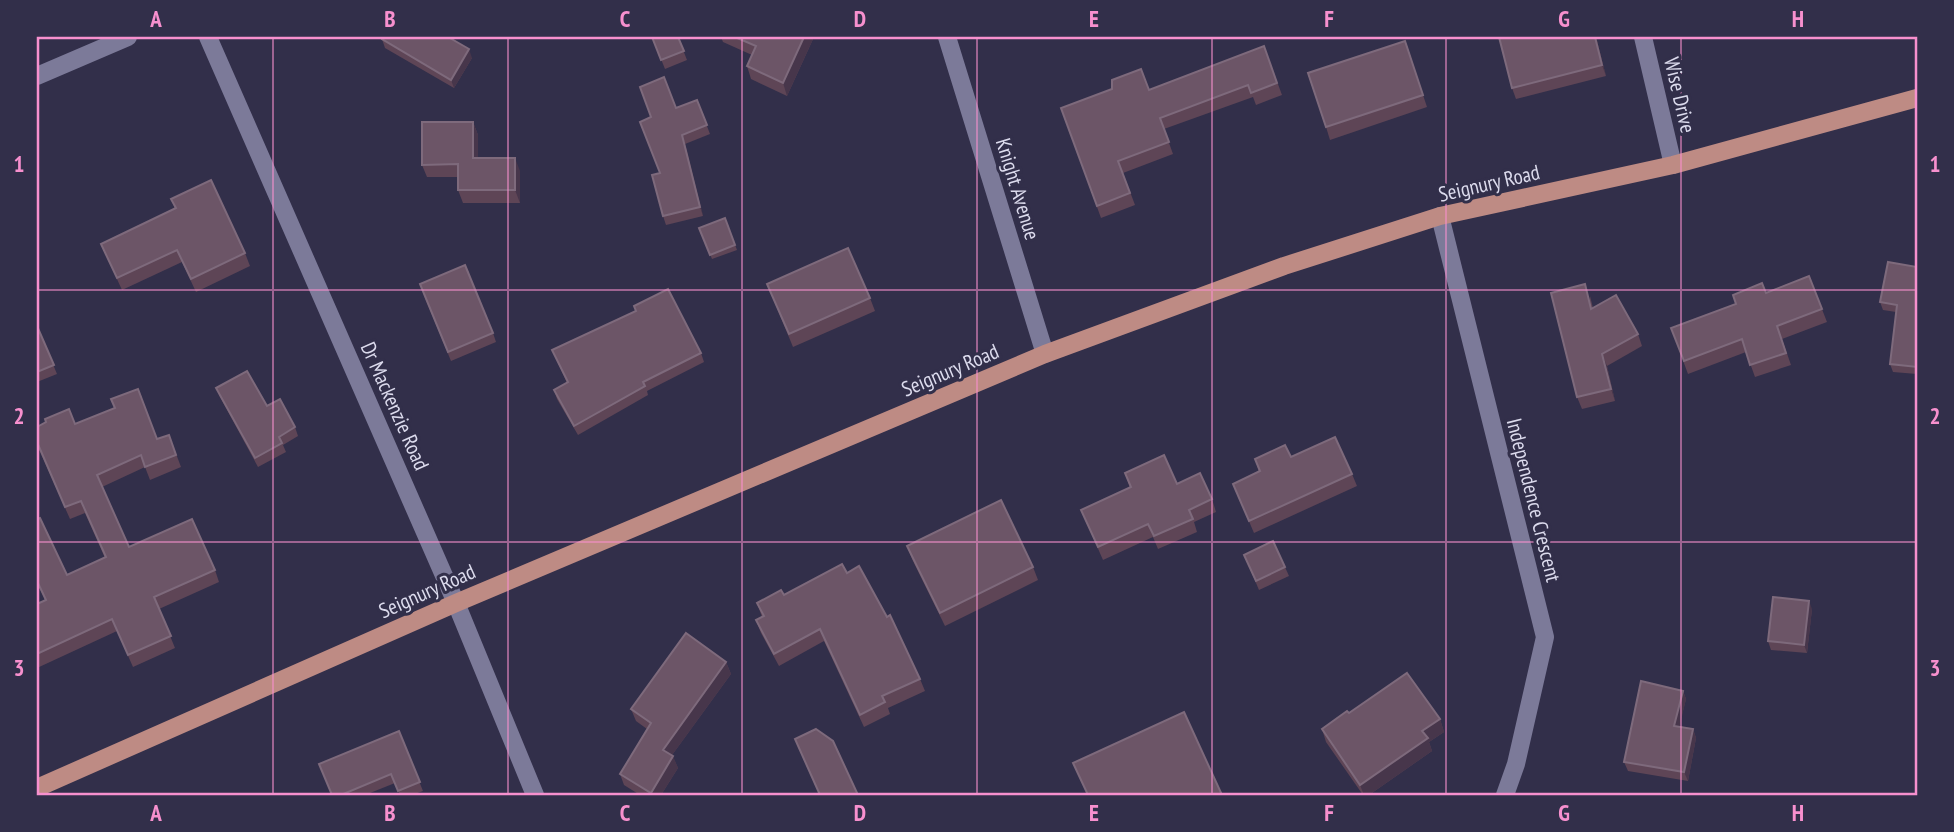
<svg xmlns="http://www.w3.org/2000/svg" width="1954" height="832" font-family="'PT Sans Narrow',sans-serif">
	<rect width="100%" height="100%" fill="#322f4a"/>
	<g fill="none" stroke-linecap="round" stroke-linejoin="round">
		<g stroke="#7c7a99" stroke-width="18">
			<path d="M 208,37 L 456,603 L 535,795"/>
			<path d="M 947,37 L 1045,354"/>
			<path d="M 1643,37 L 1673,165"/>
			<path d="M 37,76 L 128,37"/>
			<path d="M 1440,216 L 1545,637 L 1516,764 L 1505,795"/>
		</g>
		<path stroke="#be8b84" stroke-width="18" d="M 37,788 L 456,603 L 1045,354 L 1284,266 L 1440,216 L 1673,165 L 1917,98"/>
	</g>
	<g fill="#5e4556">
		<path d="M 652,37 L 678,37 L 687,60 L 665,69 Z"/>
		<path d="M 721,37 L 814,37 L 787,96 L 751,79 L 747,66 L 752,55 L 723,42 Z"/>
		<path d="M 1499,37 L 1596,37 L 1606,76 L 1516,99 L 1512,88 Z"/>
		<path d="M 382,39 L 472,58 L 454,88 L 385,48 Z"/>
		<path d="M 1405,41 L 1427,107 L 1330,140 L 1326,127 Z"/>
		<path d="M 1264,46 L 1282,95 L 1256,105 L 1253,97 L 1164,129 L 1173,154 L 1123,173 L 1135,205 L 1101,218 L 1061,108 L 1149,90 Z"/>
		<path d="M 697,100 L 710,134 L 685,144 L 703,216 L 666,225 L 663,216 L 660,173 L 676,108 Z"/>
		<path d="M 473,122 L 478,135 L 478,158 L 520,171 L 520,203 L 463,203 L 458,190 L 458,177 L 427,177 L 422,165 Z"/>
		<path d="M 171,199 L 245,253 L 250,266 L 196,292 L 182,262 L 122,290 L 101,244 L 175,209 Z"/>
		<path d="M 725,218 L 737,250 L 712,259 L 699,228 Z"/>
		<path d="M 1917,267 L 1917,374 L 1893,372 L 1890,364 L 1896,312 L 1883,310 L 1880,302 Z"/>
		<path d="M 1809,276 L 1827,322 L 1782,339 L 1791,365 L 1755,377 L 1746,352 L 1688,374 L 1671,328 Z"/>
		<path d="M 767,284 L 870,298 L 875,311 L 793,347 Z"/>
		<path d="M 423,293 L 493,333 L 496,342 L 451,361 Z"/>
		<path d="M 1590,296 L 1593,308 L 1638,334 L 1642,346 L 1607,366 L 1615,401 L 1582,409 L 1577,397 Z"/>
		<path d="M 37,326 L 57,374 L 37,382 Z"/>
		<path d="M 552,350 L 701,353 L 704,362 L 647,391 L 648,395 L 578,435 L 557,399 L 554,390 L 567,383 Z"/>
		<path d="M 216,388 L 267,406 L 295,427 L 298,436 L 283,445 L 286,452 L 258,467 L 220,397 Z"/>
		<path d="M 75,424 L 157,439 L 169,435 L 181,467 L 150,480 L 145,467 L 102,487 L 129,547 L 215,570 L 219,582 L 159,609 L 175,648 L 133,667 L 117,631 L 37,668 L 37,604 L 45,600 L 37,583 L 37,519 L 67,575 L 105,558 L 85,513 L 70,519 L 37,445 L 37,427 Z"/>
		<path d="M 1291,457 L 1352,474 L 1357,486 L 1254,533 L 1233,484 L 1259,472 L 1255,459 Z"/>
		<path d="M 1125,473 L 1177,484 L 1212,499 L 1216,512 L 1194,522 L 1197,532 L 1158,549 L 1153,537 L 1103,560 L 1081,510 L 1130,488 Z"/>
		<path d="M 907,546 L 1033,567 L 1038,580 L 945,626 L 912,559 Z"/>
		<path d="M 1244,555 L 1285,567 L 1289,576 L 1259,590 Z"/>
		<path d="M 847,573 L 920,679 L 925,691 L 888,708 L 890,714 L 864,727 L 824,641 L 779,666 L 761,633 L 756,620 L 762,617 L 757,603 L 784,595 Z"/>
		<path d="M 1812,609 L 1807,653 L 1771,650 L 1768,641 Z"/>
		<path d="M 726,662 L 731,674 L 672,755 L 678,768 L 661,795 L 640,795 L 624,785 L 620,774 L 647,729 L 636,721 L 631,709 Z"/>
		<path d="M 1683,691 L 1686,699 L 1679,726 L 1693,729 L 1696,738 L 1688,781 L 1628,771 L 1624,762 Z"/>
		<path d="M 1349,713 L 1440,719 L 1444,732 L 1429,742 L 1432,751 L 1369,795 L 1363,795 L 1326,742 L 1322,729 Z"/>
		<path d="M 399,731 L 423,791 L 412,795 L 400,795 L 395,783 L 365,795 L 332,795 Z"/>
	</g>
	<g fill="#47364b">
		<path d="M 804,37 L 814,37 L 787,96 L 783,83 Z"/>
		<path d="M 1595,37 L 1596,37 L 1606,76 L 1602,65 Z"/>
		<path d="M 469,49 L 472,58 L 454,88 L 451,80 Z"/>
		<path d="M 473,122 L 478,135 L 478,171 L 473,158 Z"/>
		<path d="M 682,135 L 685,144 L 703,216 L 700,207 Z"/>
		<path d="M 515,158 L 520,171 L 520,203 L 515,190 Z"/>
		<path d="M 1602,354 L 1607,366 L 1615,401 L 1611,389 Z"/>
		<path d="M 1809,601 L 1812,609 L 1807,653 L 1804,645 Z"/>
		<path d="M 726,662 L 731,674 L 667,762 L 663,750 Z"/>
		<path d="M 1683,691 L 1686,699 L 1678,734 L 1674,726 Z"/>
		<path d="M 1440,719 L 1444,732 L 1429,742 L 1432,751 L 1369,795 L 1364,795 L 1360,785 L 1422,731 Z"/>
		<path d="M 1693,729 L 1696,738 L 1688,781 L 1684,772 Z"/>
		<path d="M 673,756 L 678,768 L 661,795 L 651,795 L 651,793 Z"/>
	</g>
	<g fill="#6c5567" stroke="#7e6a7c" stroke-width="2">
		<path d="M 383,37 L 448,37 L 469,49 L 451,80 L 382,39 Z"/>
		<path d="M 652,37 L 678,37 L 684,51 L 661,60 Z"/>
		<path d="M 735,37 L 804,37 L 783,83 L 747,66 L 756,46 Z"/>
		<path d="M 1499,37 L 1595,37 L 1602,65 L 1512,88 Z"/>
		<path d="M 1405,41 L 1423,95 L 1326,127 L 1308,73 Z"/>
		<path d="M 1264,46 L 1277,83 L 1251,93 L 1248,85 L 1160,118 L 1169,142 L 1118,161 L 1130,193 L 1097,206 L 1061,108 L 1112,89 L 1112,80 L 1141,69 L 1149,90 Z"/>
		<path d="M 664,77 L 676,108 L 697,100 L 707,125 L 682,135 L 700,207 L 663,216 L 652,175 L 660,173 L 640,122 L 651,117 L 640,87 Z"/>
		<path d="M 422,122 L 473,122 L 473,158 L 515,158 L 515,190 L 458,190 L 458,164 L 422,165 Z"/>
		<path d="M 211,180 L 245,253 L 191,279 L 177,250 L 117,278 L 101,244 L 176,208 L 171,199 Z"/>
		<path d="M 725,218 L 735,245 L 710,255 L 699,228 Z"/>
		<path d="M 848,248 L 870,298 L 789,334 L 767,284 Z"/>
		<path d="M 1888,262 L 1917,267 L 1917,367 L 1890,364 L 1897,305 L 1880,302 Z"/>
		<path d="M 465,265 L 493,333 L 448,352 L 420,284 Z"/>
		<path d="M 1809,276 L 1822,309 L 1777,326 L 1786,353 L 1750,365 L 1742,339 L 1684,361 L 1671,328 L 1736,304 L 1733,295 L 1762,283 L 1766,293 Z"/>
		<path d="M 1585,284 L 1591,309 L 1616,295 L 1638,334 L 1602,354 L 1611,389 L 1577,397 L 1551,293 Z"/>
		<path d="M 668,289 L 701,353 L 643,382 L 645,386 L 574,426 L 554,390 L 568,382 L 552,350 L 636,311 L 634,306 Z"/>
		<path d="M 37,326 L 54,365 L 37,372 Z"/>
		<path d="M 247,371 L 267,406 L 280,399 L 295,427 L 279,437 L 282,443 L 255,458 L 216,388 Z"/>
		<path d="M 138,389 L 157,439 L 169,435 L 176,455 L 145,467 L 141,455 L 97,475 L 129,547 L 192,519 L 215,570 L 154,597 L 171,636 L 128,655 L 112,619 L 37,654 L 37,604 L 46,600 L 37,581 L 37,519 L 40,518 L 67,575 L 106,557 L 81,501 L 65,507 L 37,442 L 37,427 L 46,422 L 45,419 L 69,409 L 75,424 L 115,408 L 111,399 Z"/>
		<path d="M 1335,437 L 1352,474 L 1249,521 L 1233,484 L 1260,471 L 1255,459 L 1285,445 L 1291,457 Z"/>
		<path d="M 1164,455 L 1177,484 L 1200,473 L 1212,499 L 1189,510 L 1193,519 L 1154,536 L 1148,524 L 1098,547 L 1081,510 L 1131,487 L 1125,473 Z"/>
		<path d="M 1001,500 L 1033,567 L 940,613 L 907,546 Z"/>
		<path d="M 1273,541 L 1285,567 L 1256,581 L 1244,555 Z"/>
		<path d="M 842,564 L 847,573 L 859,566 L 887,617 L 890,615 L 920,679 L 882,696 L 885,702 L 860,715 L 820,629 L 774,654 L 756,620 L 764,616 L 757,603 L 781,590 L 784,595 Z"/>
		<path d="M 1773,597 L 1809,601 L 1804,645 L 1768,641 Z"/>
		<path d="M 686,633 L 726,662 L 663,750 L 673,756 L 651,793 L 620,774 L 651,723 L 631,709 Z"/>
		<path d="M 1407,673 L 1440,719 L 1422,731 L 1428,738 L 1360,785 L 1322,729 L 1347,711 L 1349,713 Z"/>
		<path d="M 1641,681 L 1683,691 L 1674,726 L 1693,729 L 1684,772 L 1624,762 Z"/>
		<path d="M 1184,712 L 1222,795 L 1088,795 L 1073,763 Z"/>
		<path d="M 816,729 L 833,741 L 858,795 L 820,795 L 795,739 Z"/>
		<path d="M 399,731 L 420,782 L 398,791 L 391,774 L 341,795 L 332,795 L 319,764 Z"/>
	</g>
	<path fill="none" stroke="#f790ce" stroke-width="2" stroke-opacity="0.55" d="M 273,37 L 273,795M 508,37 L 508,795M 742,37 L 742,795M 977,37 L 977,795M 1212,37 L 1212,795M 1446,37 L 1446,795M 1681,37 L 1681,795M 37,290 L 1917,290M 37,542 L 1917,542"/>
	<g text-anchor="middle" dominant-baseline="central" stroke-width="6" stroke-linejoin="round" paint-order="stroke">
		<g font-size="21" fill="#dcdbed" stroke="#322f4a">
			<text transform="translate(1680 95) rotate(77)">Wise Drive</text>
			<text transform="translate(1489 183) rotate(-13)">Seignury Road</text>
			<text transform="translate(1018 189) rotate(73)">Knight Avenue</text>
			<text transform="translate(950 370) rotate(-23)">Seignury Road</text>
			<text transform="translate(395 406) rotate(66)">Dr Mackenzie Road</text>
			<text transform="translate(1534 500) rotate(76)">Independence Crescent</text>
			<text transform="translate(427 591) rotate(-24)">Seignury Road</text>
		</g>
	</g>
	<rect width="1954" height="832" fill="none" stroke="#322f4a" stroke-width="77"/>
	<rect x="38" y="38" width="1878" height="756" fill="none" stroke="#f790ce" stroke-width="2.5"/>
	<g font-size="23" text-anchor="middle" font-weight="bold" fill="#f790ce">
		<text x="156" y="27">A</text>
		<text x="390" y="27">B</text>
		<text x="625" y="27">C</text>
		<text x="860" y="27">D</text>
		<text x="1094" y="27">E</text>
		<text x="1329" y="27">F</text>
		<text x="1564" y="27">G</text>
		<text x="1798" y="27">H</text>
		<text x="19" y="172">1</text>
		<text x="1935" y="172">1</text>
		<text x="19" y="424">2</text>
		<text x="1935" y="424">2</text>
		<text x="19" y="676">3</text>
		<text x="1935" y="676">3</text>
		<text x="156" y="821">A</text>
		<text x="390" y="821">B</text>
		<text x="625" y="821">C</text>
		<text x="860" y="821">D</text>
		<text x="1094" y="821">E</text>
		<text x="1329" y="821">F</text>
		<text x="1564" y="821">G</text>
		<text x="1798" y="821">H</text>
	</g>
</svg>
